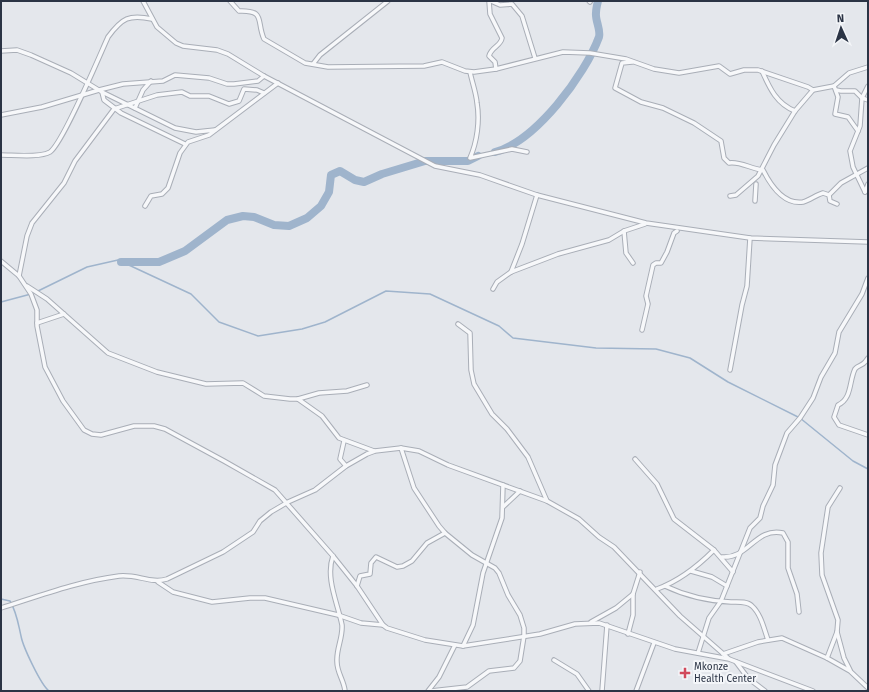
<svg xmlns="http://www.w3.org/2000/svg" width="869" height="692" font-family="'Fira Sans',sans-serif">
	<rect width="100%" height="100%" fill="#e4e7ec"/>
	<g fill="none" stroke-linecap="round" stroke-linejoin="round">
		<g stroke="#9fb4cc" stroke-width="1.5">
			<path d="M 38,291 L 87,267 L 118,260 L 191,294 L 219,322 L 258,336 L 302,329 L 325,322 L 386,291 L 430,294 L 499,326 L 513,338 L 596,348 L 656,349 L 690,358 L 728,382 L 800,418 L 853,461 L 868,469"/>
			<path d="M 1,302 L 31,294"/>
			<path d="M 1,599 L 10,601 C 17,613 18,623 21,636 C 23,647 41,685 49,691"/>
		</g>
		<g stroke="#9fb4cc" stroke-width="8">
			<path d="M 495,152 C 536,141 585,75 599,37 C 601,30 595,20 596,13 C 596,9 597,5 598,1"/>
			<path d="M 121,262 L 159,262 L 185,251 L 227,220 L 243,216 L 254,217 L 274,225 L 289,226 L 307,218 L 321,206 L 329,192 L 331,175 L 340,171 L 355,180 L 364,182 L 382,174 L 425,161 L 468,161 L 478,156"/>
		</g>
		<defs>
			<g id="minor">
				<path d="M 143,1 L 157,27 L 176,43 L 183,46 L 217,50 L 228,54 L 264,76 L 435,166 L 480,175 L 537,195 L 646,223 L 750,238 L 868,242"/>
				<path d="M 230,1 L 239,11 C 266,10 256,21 264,39 L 305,63 L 328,67 L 424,66 L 442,62 L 465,71 L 474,72 L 496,69 L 563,52 L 590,53 L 626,59 L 654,69 L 679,73 L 719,66 L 730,74 L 744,70 L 758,70 L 808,87 L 813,90"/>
				<path d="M 489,1 L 490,14 L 502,38 C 501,46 491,47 489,56 L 495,62 L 496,69"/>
				<path d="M 491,1 L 500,5 L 512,4 L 522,16 L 535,58"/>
				<path d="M 589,1 L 590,2"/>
				<path d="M 1,51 L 17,50 L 31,55 L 71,73 L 102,92 L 175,128 L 196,132 L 215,130"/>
				<path d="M 632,62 L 622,63 L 615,88 L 641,102 L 663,108 L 694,123 L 721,141 L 724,158 L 729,163 C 740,161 751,169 763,170 C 770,184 783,205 803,202 C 810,200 816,195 823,193 L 829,195 L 830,201 L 837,204"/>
				<path d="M 313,64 L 320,55 L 388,1"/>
				<path d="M 762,71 C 770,89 777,104 795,111"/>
				<path d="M 470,72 C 472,82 476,92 477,103 C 480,121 477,142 470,158 L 512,149 L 527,152"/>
				<path d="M 834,86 L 838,97 L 835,114 L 848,117 L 858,131"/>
				<path d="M 836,90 L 841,91 L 855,91 L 862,98 L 868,100"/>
				<path d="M 102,92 L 104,100 L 121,113 L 185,144"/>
				<path d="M 135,108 L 143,90 L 151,81"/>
				<path d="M 1,115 L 42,107 L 99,90 L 123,84 L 163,81 L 175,75 L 209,78 L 227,84 L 234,84 L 258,81 L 264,76"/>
				<path d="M 1,155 C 13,155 40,158 50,152 C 63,143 99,57 108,37 C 122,18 129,14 152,19"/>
				<path d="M 865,192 L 853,167 L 850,151 L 860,126 L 862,98 L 868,86"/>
				<path d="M 865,192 L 868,184"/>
				<path d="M 829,195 L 841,183 L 868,168"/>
				<path d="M 730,196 L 736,195 L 758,176 L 774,145 L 795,111 L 813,90 L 834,86 L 849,73 L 868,67"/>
				<path d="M 755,201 L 756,184"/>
				<path d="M 145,206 L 151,196 L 162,194 L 168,188 L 180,153 L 188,142 L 209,135 L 278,83"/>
				<path d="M 624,231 L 626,253 L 633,263"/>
				<path d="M 1,261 L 19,276 L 31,294 L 37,310 L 37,326 L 45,367 L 63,401 L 84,430 L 92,434 L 101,435 L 134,426 L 154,426 L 165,429 L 224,461 L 275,490 L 333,556 L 357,586 L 383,625 L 387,628 L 425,640 L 463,646 L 540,634 L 575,624 L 599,623 L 675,649 L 729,659 L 813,691"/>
				<path d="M 511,272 L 522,244 L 537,195"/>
				<path d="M 19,276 L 27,236 L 32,223 L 64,183 L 75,161 L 114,109 L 157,95 L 182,92 L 190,96 L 209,96 L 229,104 L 239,101 L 244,89 L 257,90 L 264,93"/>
				<path d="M 27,286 L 47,299 L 108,353 L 157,372 L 206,384 L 243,383 L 264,396 L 290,399 L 298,399 L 319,393 L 347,391 L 367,385"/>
				<path d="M 493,289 L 497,282 L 511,272 L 558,254 L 609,240 L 624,231 L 645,224"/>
				<path d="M 37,323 L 64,314"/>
				<path d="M 458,324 L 470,333 L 471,370 L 474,384 L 492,414 L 507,429 L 528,457 L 547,501"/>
				<path d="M 642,330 L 648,304 L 646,296 L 653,265 L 656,263 L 661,263 L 667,252 L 674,233 L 677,231"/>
				<path d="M 868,358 C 867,359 866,361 865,362 C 862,366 858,365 855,369 C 849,381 852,399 838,405 L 834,417 L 839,425 L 868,435"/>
				<path d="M 730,370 L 742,305 L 747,286 L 750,238"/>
				<path d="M 298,399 L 322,416 L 339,438 L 374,451"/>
				<path d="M 344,441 L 340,459 L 346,466"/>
				<path d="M 401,448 L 414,488 L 439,526 L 445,533 L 472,555 L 495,568 L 499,573 L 508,595 L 520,615 L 524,628 L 524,636 L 520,661 L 514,668 L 489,671 L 467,687 L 431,691"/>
				<path d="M 635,459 L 657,484 L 674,519 L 714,550 L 733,572"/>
				<path d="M 503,507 L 520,491"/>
				<path d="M 333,556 C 325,578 338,604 342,625 C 343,638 336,649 337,662 C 337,673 344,680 345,691"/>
				<path d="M 722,557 C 749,559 755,527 783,533 L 788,542 L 788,568 L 797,594 L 799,612"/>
				<path d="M 691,571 L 712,577 L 727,586"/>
				<path d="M 158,582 L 173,592 L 212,602 L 250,598 L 265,598 L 338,615 L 361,623 L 383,625"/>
				<path d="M 357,586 L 360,576 L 370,574 L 371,563 L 376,557 L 397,567 L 403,566 L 412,561 L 427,543 L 445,533"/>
				<path d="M 665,586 C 686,596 708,601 731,602 C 738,602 747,601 752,606 C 761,614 764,629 768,640"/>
				<path d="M 657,589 C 679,581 697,567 714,550"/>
				<path d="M 1,608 C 39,596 79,581 119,576 C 137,574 151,584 167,579 L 223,552 L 253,532 L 260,521 L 271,512 L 288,502 L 315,490 L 346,466 L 367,454 L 375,451 L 401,448 L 419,451 L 448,465 L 547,501 L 579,519 L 599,537 L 614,547 L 680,616 L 728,658"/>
				<path d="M 591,622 L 616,608 L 633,594 L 640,572"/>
				<path d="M 837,632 L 844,658 L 850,670"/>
				<path d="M 628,634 L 633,615 L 633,594"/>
				<path d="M 463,646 L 473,625 L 483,573 L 502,518 L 503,485"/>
				<path d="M 698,653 L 709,618 L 721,601 L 750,528 L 760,518 L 763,506 L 773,485 L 775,465 L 787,433 L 800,418 L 813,398 L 821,377 L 835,353 L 839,332 L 862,294 L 868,278"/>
				<path d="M 723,654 L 758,642 L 782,638 L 827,658 L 850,671 L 868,688"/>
				<path d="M 827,658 L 837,632 L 838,620 L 822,575 L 821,553 L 828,507 L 840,488"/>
				<path d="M 554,660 L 577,674 L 589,691"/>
				<path d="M 736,662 L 748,678 L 765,691"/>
				<path d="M 428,691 L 439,677 L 455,645"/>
				<path d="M 602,691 L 607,625"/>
				<path d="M 636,691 L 654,643"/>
			</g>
		</defs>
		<use href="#minor" stroke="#a9aeb7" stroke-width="5.5"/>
		<use href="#minor" stroke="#f7f8fa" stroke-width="3.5"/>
	</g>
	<path fill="#d1495b" stroke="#f4f6f9" stroke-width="1.5" d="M683 667h4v4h4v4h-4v4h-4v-4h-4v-4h4z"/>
	<g text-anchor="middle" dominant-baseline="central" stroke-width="4" stroke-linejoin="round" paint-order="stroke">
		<g font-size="10" fill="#2b3445" stroke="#f4f6f9" text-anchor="start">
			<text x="694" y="667">Mkonze<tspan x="694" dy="12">Health Center</tspan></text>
		</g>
	</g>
	<rect width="869" height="692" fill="none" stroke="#2b3445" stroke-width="4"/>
	<g transform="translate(841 28) rotate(357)" stroke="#f4f6f9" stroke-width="3" paint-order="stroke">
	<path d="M0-3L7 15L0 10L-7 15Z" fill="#2b3445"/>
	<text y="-6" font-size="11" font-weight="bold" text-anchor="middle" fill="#2b3445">N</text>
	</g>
</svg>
